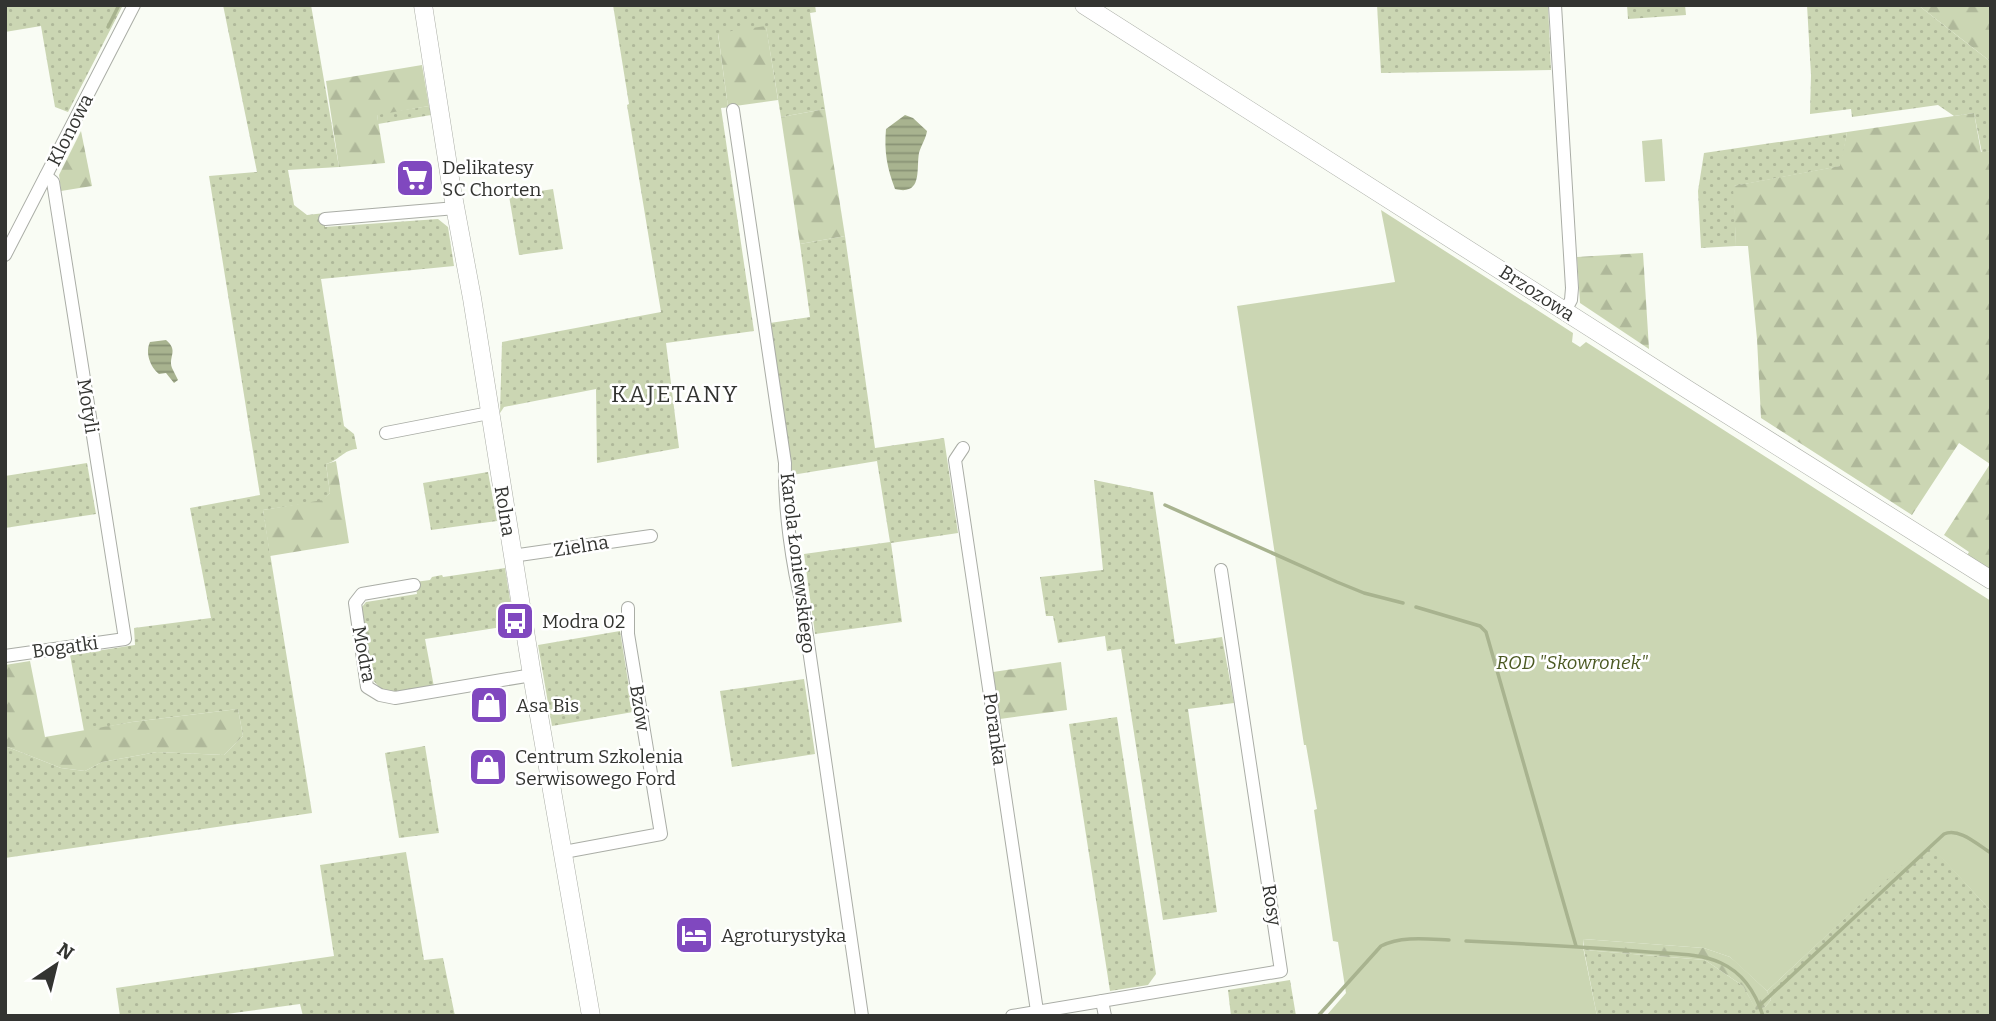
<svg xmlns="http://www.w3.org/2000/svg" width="1996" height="1021" font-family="Bitter,serif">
	<defs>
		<pattern id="grass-dots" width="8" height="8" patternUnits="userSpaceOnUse" patternTransform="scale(1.75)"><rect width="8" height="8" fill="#cbd6b3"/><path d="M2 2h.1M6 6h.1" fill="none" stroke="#afb89a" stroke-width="1.8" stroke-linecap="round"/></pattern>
		<pattern id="forest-firs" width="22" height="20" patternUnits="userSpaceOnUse" patternTransform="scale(1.75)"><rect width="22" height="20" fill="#cbd6b3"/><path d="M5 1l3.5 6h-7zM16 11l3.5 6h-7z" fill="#afb89a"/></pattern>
		<pattern id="water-rules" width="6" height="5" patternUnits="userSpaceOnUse" patternTransform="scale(1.75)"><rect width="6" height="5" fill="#a8b38f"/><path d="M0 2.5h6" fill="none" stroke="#899275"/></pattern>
	</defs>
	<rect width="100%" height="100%" fill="#f9fcf4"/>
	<g fill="url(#grass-dots)">
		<path d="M 5,5 L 123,5 L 68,112 L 55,107 L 41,26 L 5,32 Z"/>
		<path d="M 223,5 L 311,5 L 339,167 L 288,170 L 294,205 L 307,215 L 325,213 L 325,227 L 438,219 L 448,227 L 454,266 L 321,279 L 344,426 L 354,434 L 357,449 C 343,450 340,460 326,464 L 330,493 L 323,501 L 263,510 L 312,813 L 5,858 L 5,746 L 61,768 L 85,771 L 102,762 L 157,752 L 224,755 L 243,736 L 238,709 L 132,722 L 84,731 L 70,655 L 135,645 L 134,628 L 211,618 L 190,508 L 260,495 L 209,176 L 257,172 Z"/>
		<path d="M 613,5 L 815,5 L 816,12 L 810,13 L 825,109 L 781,117 L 766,27 L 718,34 L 728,107 L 721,108 L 754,331 L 666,343 L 679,448 L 597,463 L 596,389 L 504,407 L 500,413 L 502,342 L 661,312 L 627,105 L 629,104 Z"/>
		<path d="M 1377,5 L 1548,5 L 1551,70 L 1381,73 Z"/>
		<path d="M 1627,5 L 1685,5 L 1686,15 L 1628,19 Z"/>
		<path d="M 1807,5 L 1918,5 L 1991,62 L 1991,151 L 1982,153 L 1974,113 L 1954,116 L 1938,105 L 1852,117 L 1851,109 L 1810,114 L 1811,75 Z"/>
		<path d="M 429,106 L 431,115 L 378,124 L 377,114 Z"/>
		<path d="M 1847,132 L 1841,166 L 1734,186 L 1736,246 L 1701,248 L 1698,191 L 1704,153 Z"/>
		<path d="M 553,189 L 563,249 L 519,255 L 509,196 Z"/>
		<path d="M 845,236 L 875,448 L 944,438 L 958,533 L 891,543 L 902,622 L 815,634 L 804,554 L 890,542 L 877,461 L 792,475 L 770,323 L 810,317 L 800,244 Z"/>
		<path d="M 87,463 L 96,514 L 5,528 L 5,476 Z"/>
		<path d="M 488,472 L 497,521 L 431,530 L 423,483 Z"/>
		<path d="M 1094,480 L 1153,492 L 1175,644 L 1222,637 L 1234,703 L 1188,709 L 1217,912 L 1163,920 L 1121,649 L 1107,651 L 1105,636 L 1058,643 L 1053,616 L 1046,616 L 1040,577 L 1103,570 Z"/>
		<path d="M 505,568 L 514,625 L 425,639 L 434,687 L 394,694 L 382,690 L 371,678 L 361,608 L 366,602 L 417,594 L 415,582 L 430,580 L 432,577 L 442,575 L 443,577 Z"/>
		<path d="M 620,631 L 633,712 L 552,726 L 538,645 Z"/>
		<path d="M 804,679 L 815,754 L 732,767 L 720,691 Z"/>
		<path d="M 1117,717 L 1156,974 L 1148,985 L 1110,991 L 1069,724 Z"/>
		<path d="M 425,746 L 439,833 L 399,838 L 385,753 Z"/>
		<path d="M 1927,841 L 1991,911 L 1991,1016 L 1597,1016 L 1584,950 L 1705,960 L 1743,986 L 1756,1009 L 1765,1007 L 1771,1000 L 1767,991 Z"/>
		<path d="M 406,852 L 424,960 L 443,958 L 455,1016 L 303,1016 L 300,1004 L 212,1016 L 120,1016 L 116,988 L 334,956 L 320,865 Z"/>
		<path d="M 1290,980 L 1296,1016 L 1231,1016 L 1228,990 Z"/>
	</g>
	<g fill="url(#forest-firs)">
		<path d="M 1918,5 L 1991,5 L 1991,62 L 1986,58 Z"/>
		<path d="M 766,26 L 778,100 L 728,107 L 718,33 Z"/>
		<path d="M 422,65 L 429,106 L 377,115 L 385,163 L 339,167 L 326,81 Z"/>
		<path d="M 825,109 L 845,236 L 800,244 L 781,117 Z"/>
		<path d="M 1974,113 L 1981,152 L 1991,151 L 1991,570 L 1967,555 L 1969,552 L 1944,535 L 1990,464 L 1959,443 L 1912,515 L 1761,418 L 1757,339 L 1748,246 L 1736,246 L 1733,186 L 1840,166 L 1847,132 Z"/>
		<path d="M 81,131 L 92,186 L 61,191 L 59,175 Z"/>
		<path d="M 1643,253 L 1649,349 L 1580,303 L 1577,257 Z"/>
		<path d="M 336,461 L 349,543 L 270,556 L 263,510 L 323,500 L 330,493 L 326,464 Z"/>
		<path d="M 30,661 L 45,737 L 132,722 L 238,709 L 243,736 L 224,755 L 157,752 L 102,762 L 85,771 L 61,768 L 5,746 L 5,665 Z"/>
		<path d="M 1061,662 L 1067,710 L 1000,719 L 993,672 Z"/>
		<path d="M 1583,939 L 1704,948 L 1730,957 L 1736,962 L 1767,991 L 1771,1000 L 1765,1007 L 1756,1010 L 1743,986 L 1705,960 L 1584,950 Z"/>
	</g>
	<g fill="#cbd6b3">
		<path d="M 1662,139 L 1665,181 L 1645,182 L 1642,141 Z"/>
		<path d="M 1381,210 L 1573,333 L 1572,342 L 1580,347 L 1586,342 L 1991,601 L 1991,911 L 1927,842 L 1767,991 L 1730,957 L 1704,948 L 1583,939 L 1583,947 L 1597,1016 L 1326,1016 L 1346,993 L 1338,942 L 1333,941 L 1314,810 L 1317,809 L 1306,745 L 1304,745 L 1237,306 L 1395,282 Z"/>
	</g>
	<g fill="url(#water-rules)">
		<path d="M 905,115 L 913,118 L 927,131 C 926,138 921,146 919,153 C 916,169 923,196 895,189 C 887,168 884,152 886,129 Z"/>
		<path d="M 166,340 C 179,351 168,356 172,368 C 174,372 176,376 178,380 L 174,383 L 166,373 L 159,374 C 150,367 145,352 150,342 Z"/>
	</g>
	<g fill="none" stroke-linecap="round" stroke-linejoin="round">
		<g stroke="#a8b38f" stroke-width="3.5">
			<path d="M 108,27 L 119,5"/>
			<path d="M 1165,505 L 1337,582 L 1364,593 L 1403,603"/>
			<path d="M 1416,607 L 1480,626 L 1486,632 L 1576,946"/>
			<path d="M 1466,941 C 1527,944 1587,947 1648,952 C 1671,954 1700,953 1721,963 C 1743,973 1756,994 1763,1016"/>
			<path d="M 1760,1005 L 1944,834 C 1959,827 1978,845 1991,853"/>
			<path d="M 1318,1016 L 1381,946 C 1402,936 1426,939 1449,940"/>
		</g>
		<defs>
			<g id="street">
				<path d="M 1555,5 L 1572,288 L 1571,300 L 1565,311"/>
				<path d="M 733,110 L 785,463 C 784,507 792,566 803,608 L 862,1016"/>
				<path d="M 325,219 L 456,208"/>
				<path d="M 5,255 L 134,5"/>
				<path d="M 386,433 L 489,413"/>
				<path d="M 963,448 L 955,460 L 1037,1011"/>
				<path d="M 512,556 L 651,536"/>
				<path d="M 414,585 L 362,594 L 355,603 L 367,687 L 380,695 L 395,698 L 532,675"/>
				<path d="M 5,656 L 125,639 L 53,182 L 46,176"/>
				<path d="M 564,852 L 661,834 L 628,634 L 628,608"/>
				<path d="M 1102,1001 L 1105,1016"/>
				<path d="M 1012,1016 L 1281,971 L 1221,570"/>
			</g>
			<g id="secondary">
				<path d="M 423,5 L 451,185 L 472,298 L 532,675 L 591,1016"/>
				<path d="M 1084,5 L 1690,391 L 1991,580"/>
			</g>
		</defs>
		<use href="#street" stroke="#aaada6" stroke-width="14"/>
		<use href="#secondary" stroke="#aaada6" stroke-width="19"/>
		<use href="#street" stroke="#fff" stroke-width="12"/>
		<use href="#secondary" stroke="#fff" stroke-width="18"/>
	</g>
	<defs>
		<symbol id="supermarket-square" viewBox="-11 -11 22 22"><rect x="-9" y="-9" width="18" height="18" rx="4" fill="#8048bf" stroke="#fff"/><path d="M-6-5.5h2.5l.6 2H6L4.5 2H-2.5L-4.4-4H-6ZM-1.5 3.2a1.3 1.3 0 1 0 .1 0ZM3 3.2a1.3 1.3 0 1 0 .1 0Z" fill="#fff"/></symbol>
		<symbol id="bus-square" viewBox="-11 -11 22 22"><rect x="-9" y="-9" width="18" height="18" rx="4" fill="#8048bf" stroke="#fff"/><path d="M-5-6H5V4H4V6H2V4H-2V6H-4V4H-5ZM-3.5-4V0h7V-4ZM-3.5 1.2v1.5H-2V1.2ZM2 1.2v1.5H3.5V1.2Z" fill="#fff"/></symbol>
		<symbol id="shop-square" viewBox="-11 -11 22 22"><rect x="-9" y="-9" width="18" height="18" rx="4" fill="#8048bf" stroke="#fff"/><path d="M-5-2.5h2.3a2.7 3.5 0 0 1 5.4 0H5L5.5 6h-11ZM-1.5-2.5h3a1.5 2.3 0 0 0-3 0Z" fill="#fff"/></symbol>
		<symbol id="hotel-square" viewBox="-11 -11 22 22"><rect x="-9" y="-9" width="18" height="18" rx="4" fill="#8048bf" stroke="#fff"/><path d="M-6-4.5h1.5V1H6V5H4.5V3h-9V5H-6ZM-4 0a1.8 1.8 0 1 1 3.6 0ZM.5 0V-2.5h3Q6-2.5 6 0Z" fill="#fff"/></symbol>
	</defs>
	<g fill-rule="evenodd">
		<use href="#supermarket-square" x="393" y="156" width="44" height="44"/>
		<use href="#bus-square" x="493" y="599" width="44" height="44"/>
		<use href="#shop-square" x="467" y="683" width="44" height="44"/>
		<use href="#shop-square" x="466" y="745" width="44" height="44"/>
		<use href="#hotel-square" x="672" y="913" width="44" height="44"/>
	</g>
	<g text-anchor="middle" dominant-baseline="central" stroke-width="5" stroke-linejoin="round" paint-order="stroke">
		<g font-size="19" fill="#333431" stroke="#fff">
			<text transform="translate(70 130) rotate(-63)">Klonowa</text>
			<text transform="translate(1537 293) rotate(33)">Brzozowa</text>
			<text transform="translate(88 406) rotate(81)">Motyli</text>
			<text transform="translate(505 511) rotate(81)">Rolna</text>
			<text transform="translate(581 546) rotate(-9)">Zielna</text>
			<text transform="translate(798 563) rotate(83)">Karola Łoniewskiego</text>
			<text transform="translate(65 647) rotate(-8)">Bogatki</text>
			<text transform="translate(364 654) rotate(79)">Modra</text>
			<text transform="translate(640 708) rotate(81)">Bzów</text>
			<text transform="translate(995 729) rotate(82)">Poranka</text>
			<text transform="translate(1272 905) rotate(81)">Rosy</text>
		</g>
		<g font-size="19" fill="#333431" stroke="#fff" text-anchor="start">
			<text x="442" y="167">Delikatesy<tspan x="442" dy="22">SC Chorten</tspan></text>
			<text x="542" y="621">Modra 02</text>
			<text x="516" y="705">Asa Bis</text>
			<text x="515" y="756">Centrum Szkolenia<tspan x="515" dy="22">Serwisowego Ford</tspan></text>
			<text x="721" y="935">Agroturystyka</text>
		</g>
		<g font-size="19" font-style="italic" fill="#4b5922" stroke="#fff">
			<text x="1572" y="662">ROD "Skowronek"</text>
		</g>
		<g font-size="23" letter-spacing="2" fill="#333431" stroke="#fff">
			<text x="675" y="394">KAJETANY</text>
		</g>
	</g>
	<rect width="1996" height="1021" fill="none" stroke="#333431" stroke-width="14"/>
	<g transform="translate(56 965) rotate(35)" stroke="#ffffff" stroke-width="5" paint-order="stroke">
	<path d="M0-5L12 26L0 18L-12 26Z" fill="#333431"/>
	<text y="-10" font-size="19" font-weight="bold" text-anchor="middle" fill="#333431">N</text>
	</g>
</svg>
